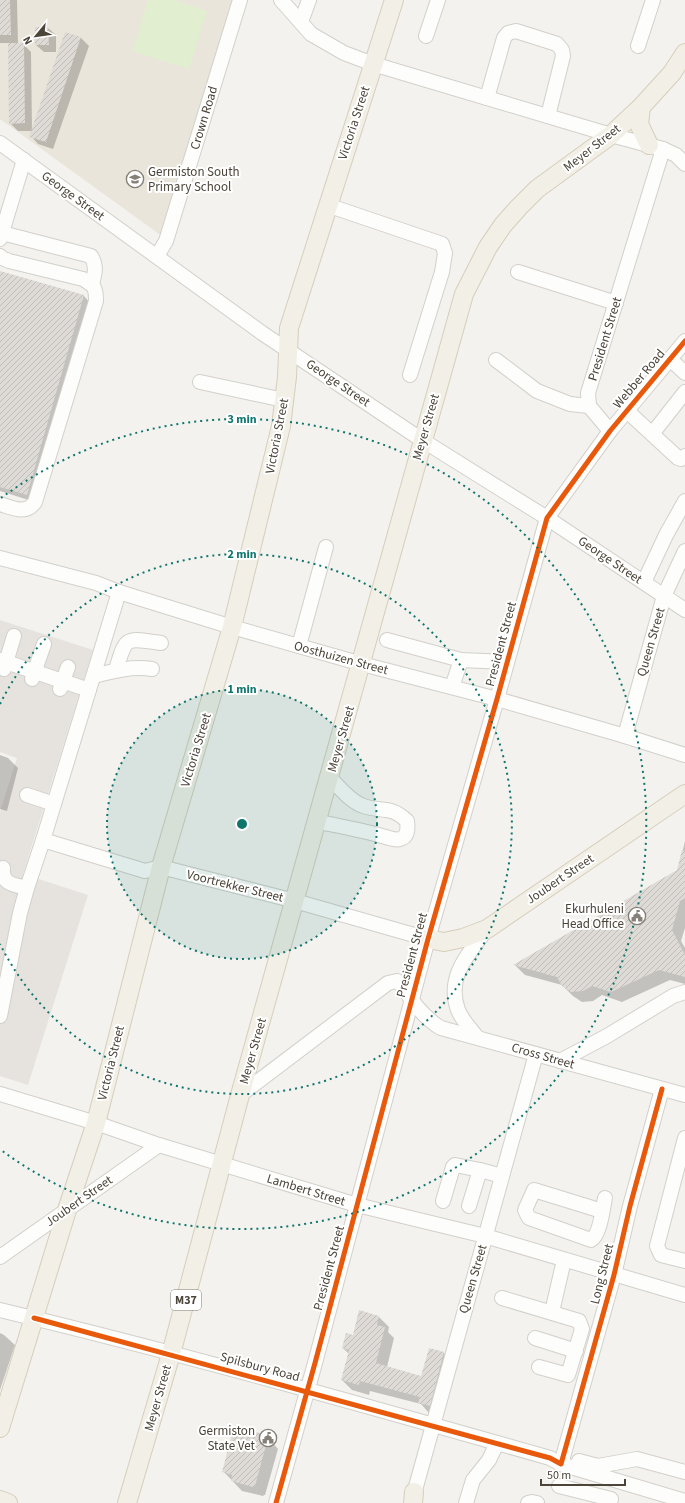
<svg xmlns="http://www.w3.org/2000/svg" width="685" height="1503" font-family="'Source Sans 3',sans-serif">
	<defs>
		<pattern id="building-hatch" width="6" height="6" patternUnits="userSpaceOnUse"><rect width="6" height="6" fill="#dedbd6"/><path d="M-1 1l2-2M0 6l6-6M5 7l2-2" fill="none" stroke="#c0bdb8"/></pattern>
	</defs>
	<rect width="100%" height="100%" fill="#f4f2ee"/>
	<path fill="#eae5da" d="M 0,0 L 247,0 L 166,239 L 0,119 Z"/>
	<path fill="#e1eecf" d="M 148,0 L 174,0 L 207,11 L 189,69 L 132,51 Z"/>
	<path fill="#e6e3df" d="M 0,620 L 93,650 L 23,874 L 88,895 L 28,1085 L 0,1076 L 0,812 L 17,758 L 0,752 Z"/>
	<g fill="#0003">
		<path d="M 0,0 L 17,0 L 18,44 L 23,44 L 31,52 L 32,131 L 66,33 L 81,38 L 89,46 L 53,149 L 38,144 L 31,136 L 33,131 L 18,131 L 10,123 L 9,43 L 0,43 Z"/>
		<path d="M 48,28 L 56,35 L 56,52 L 44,52 L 36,45 Z"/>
		<path d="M 0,272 L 84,296 L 91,304 L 35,502 L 0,491 Z"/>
		<path d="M 0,755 L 8,758 L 18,768 L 7,811 L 0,809 Z"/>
		<path d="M 685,841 L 685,928 L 681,941 L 685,948 L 685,984 L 670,980 L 622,1002 L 602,995 L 593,1001 L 582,1002 L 573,996 L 562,985 L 525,975 L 515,965 L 678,871 Z"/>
		<path d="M 379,1317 L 389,1327 L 388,1332 L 394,1338 L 387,1367 L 422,1377 L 430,1349 L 444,1353 L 454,1364 L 440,1416 L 429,1413 L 421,1404 L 370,1391 L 369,1395 L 352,1390 L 342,1380 L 349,1354 L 343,1348 L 353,1336 Z"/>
		<path d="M 0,1333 L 4,1335 L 15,1345 L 0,1390 Z"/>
		<path d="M 267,1436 L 278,1449 L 265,1495 L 264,1495 L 263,1496 L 242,1491 L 223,1471 Z"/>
	</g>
	<g fill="url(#building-hatch)">
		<path d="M 0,0 L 10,0 L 11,35 L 0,35 Z"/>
		<path d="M 35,27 L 48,27 L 49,45 L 35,45 Z"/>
		<path d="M 65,32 L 81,37 L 46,142 L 29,137 Z"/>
		<path d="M 8,43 L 24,43 L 25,123 L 9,124 Z"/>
		<path d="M 0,271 L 84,295 L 27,495 L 0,487 Z"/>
		<path d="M 682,850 L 685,851 L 685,898 L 680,901 L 672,930 L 685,955 L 685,977 L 659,970 L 611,992 L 592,986 L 583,991 L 571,992 L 562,986 L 557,977 L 513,965 L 677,870 Z"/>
		<path d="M 359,1310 L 379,1316 L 377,1325 L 385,1327 L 376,1363 L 421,1376 L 429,1348 L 444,1352 L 430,1406 L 418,1403 L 420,1397 L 360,1381 L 359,1385 L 341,1380 L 349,1350 L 342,1348 L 346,1333 L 353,1335 Z"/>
		<path d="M 238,1427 L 267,1435 L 267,1437 L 268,1438 L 255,1486 L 254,1485 L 253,1487 L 231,1481 L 232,1475 L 222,1472 L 233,1430 L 236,1432 Z"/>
	</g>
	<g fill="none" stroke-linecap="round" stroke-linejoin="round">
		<defs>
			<g id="minor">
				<path d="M 281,0 L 311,34 L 344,53 L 373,64 L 611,135 L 663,149 L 676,155 L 685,164"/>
				<path d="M 301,22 L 309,0"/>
				<path d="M 426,36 L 438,0"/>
				<path d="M 638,46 L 653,0"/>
				<path d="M 487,98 L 504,38 L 508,33 L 516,31 L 557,44 L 562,50 L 563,56 L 548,116"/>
				<path d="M 0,143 L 262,333 L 422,440 L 547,518 L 685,610"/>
				<path d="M 327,205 L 442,244 L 445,253 L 442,272 L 410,375"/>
				<path d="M 2,233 L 91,256 C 97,266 95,273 92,284"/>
				<path d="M 0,239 L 24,160"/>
				<path d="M 0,256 L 2,258 L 9,261 L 83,279 C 95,286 96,288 96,301 L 35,502 C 26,515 13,508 0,504"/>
				<path d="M 157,256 L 166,241 L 240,0"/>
				<path d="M 518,272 L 616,303"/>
				<path d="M 670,359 L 685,373"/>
				<path d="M 496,360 L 537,391 L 570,404 L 589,406"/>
				<path d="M 200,382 L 284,400"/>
				<path d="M 627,411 L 678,458 L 681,459 L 685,456"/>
				<path d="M 610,431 L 589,406 L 588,393 L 663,149"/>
				<path d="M 652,434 L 685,392"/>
				<path d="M 0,558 L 96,583 L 119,592 L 232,627 L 362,664 L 497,699 L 625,736 L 685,755"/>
				<path d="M 644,582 L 666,535 L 685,501"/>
				<path d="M 387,640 L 461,660 L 507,662"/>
				<path d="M 299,646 L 326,547"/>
				<path d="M 0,660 L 89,690"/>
				<path d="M 4,669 L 14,636"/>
				<path d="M 116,670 C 126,635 126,638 161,643"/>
				<path d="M 94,676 C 113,671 132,666 152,669"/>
				<path d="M 32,679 L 44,644"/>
				<path d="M 452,687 L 461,660"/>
				<path d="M 60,689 L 68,667"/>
				<path d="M 625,736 L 664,596 L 685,551"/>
				<path d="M 27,795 L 54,804"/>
				<path d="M 318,822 C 339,826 361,830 382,836 C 387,837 394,841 400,839 C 408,837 408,828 407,821 C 390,804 379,813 361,805 C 349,800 339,787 330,778"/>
				<path d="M 43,840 L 145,871 L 161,867 L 295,901 L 428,939"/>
				<path d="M 3,868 C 1,884 14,885 27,888"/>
				<path d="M 0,1016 L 20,913 L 27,888 L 43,840 L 119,592"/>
				<path d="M 476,1036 C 470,1028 462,1020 458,1010 C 446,977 468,954 487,929"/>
				<path d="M 560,1061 L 607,1036 L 673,996 L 685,992"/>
				<path d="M 0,1094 L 96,1123 L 159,1145 L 357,1205 L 485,1236 L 685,1295"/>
				<path d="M 240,1095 L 388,983 L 397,981 C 404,986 406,992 411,999 C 418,1009 430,1022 441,1028 L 685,1095"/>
				<path d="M 685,1138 L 657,1246 L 661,1255 L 685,1261"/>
				<path d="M 443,1201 L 453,1167 L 455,1165 L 480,1170 L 502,1176"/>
				<path d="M 469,1206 L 480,1170"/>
				<path d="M 602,1211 L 534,1190 L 525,1210 L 529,1218 L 591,1240 C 600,1235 603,1208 605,1198"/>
				<path d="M 0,1257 L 159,1145"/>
				<path d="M 502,1298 L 579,1321 L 582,1329 L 568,1375 L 539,1367"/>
				<path d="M 0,1310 C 184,1354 367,1406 550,1458 L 561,1464 L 685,1501"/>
				<path d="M 552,1312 L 564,1260"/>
				<path d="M 535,1338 L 576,1351"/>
				<path d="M 579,1461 L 598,1466 L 637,1459 L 685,1472"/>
				<path d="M 561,1464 L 614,1275 L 630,1206 L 662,1089"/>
				<path d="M 559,1486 L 611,1499"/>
				<path d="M 412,1501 L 536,1054"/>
				<path d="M 276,1503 L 315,1363 L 428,939 L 497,699 L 547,518 L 610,431 L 685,341"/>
				<path d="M 466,1503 L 473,1480 L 489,1460 L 497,1443"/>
				<path d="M 528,1503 L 532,1502 L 537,1503"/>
			</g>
			<g id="major">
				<path d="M 641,107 L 639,124 L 649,145"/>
				<path d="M 428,939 L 444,942 L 463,938 L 487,929 L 685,794"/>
				<path d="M 0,1428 L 67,1210 L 96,1123 L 161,867 L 232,627 L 281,426 L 287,377 L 289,328 L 394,0"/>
				<path d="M 0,1500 L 8,1503"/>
				<path d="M 127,1503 L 171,1354 L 240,1095 L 464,294 L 488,247 L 503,225 L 519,207 L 537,189 L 611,135 L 641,107 L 672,73 L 685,53"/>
				<path d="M 413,1503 L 414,1492"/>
			</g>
		</defs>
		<use href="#minor" stroke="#d2d0cb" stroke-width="16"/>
		<use href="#major" stroke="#d6cebb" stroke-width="20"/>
		<use href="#minor" stroke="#fdfdfc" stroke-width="14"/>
		<use href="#major" stroke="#f2efe6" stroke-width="18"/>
		<defs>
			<g id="cycleway">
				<path d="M 34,1318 C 206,1363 378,1410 550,1458 L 561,1464 L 614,1275 L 630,1206 L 662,1089"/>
				<path d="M 276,1503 L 315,1363 L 428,939 L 497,699 L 547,518 L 610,431 L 685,341"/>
			</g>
		</defs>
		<use href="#cycleway" stroke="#fff" stroke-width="8"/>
		<use href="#cycleway" stroke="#e8590c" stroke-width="5"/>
	</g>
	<circle cx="242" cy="824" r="135" fill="#0f766e" fill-opacity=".12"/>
	<g fill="none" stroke="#0f766e" stroke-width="2" stroke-dasharray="2 4">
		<circle cx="242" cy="824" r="135"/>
		<path d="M0 704A270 270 0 1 1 0 944"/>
		<path d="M1 498A405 405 0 1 1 1 1150"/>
	</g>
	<defs>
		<symbol id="school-ring" viewBox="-11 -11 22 22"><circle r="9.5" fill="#fff" stroke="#868178" stroke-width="1.5"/><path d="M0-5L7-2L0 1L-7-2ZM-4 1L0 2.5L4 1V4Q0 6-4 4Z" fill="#868178"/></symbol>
		<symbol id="civic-ring" viewBox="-11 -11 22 22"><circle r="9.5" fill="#fff" stroke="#868178" stroke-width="1.5"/><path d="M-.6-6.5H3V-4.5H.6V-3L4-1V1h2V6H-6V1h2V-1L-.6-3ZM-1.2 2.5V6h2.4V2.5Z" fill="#868178"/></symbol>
	</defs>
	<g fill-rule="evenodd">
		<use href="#school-ring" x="125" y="169" width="20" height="20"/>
		<use href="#civic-ring" x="627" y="906" width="20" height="20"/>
		<use href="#civic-ring" x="258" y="1428" width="20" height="20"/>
	</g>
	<g text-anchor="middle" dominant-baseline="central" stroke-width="4" stroke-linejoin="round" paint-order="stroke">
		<rect fill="#fff" stroke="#817c74" stroke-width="1" x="171" y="1290" width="30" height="20" rx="3"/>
		<g font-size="12" font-weight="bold" fill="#4b4439">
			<text x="186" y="1300">M37</text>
		</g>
		<g font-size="13" fill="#4b4439" stroke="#fff">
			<text transform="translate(204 118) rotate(-73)">Crown Road</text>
			<text transform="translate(354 123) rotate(-72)">Victoria Street</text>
			<text transform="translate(592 148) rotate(-38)">Meyer Street</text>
			<text transform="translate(73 196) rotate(36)">George Street</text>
			<text transform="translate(605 339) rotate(-73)">President Street</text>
			<text transform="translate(639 379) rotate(-50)">Webber Road</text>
			<text transform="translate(338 383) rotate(34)">George Street</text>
			<text transform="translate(426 427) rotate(-74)">Meyer Street</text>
			<text transform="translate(277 436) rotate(-79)">Victoria Street</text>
			<text transform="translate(610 560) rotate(34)">George Street</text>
			<text transform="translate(651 642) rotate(-74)">Queen Street</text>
			<text transform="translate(501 644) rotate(-75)">President Street</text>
			<text transform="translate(341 658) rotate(15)">Oosthuizen Street</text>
			<text transform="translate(341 739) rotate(-74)">Meyer Street</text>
			<text transform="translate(196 750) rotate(-73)">Victoria Street</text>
			<text transform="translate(560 879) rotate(-34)">Joubert Street</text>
			<text transform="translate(235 886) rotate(14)">Voortrekker Street</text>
			<text transform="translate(412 955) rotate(-75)">President Street</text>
			<text transform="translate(253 1051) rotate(-74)">Meyer Street</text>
			<text transform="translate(543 1056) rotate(16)">Cross Street</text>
			<text transform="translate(111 1063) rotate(-76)">Victoria Street</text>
			<text transform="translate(306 1190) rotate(17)">Lambert Street</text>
			<text transform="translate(79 1201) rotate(-35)">Joubert Street</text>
			<text transform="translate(329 1268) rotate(-75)">President Street</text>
			<text transform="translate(602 1274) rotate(-76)">Long Street</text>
			<text transform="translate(473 1279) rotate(-74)">Queen Street</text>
			<text transform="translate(260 1367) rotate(15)">Spilsbury Road</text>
			<text transform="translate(158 1398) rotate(-74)">Meyer Street</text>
		</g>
		<g font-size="13" fill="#4b4439" stroke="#fff" text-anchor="end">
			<text x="148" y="172" text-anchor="start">Germiston South<tspan x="148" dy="15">Primary School</tspan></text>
			<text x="624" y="909">Ekurhuleni<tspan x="624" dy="15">Head Office</tspan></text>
			<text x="255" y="1431">Germiston<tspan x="255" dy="15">State Vet</tspan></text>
		</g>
	</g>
	<circle cx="242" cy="824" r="6" fill="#0f766e" stroke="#fff" stroke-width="2"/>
	<g font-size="12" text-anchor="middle" font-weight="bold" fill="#0f766e" stroke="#fff" stroke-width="4" stroke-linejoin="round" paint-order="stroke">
		<text x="242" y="423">3 min</text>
		<text x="242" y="558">2 min</text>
		<text x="242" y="693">1 min</text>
	</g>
	<g transform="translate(36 36) rotate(241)" stroke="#ffffff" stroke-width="3" paint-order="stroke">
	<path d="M0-3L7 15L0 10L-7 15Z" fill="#4b4439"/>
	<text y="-6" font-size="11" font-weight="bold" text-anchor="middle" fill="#4b4439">N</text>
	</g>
	<path d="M541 1479v6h84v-6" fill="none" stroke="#4b4439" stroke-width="2"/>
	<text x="547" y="1479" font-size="12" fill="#4b4439" stroke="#ffffff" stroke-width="3" paint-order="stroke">50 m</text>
</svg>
